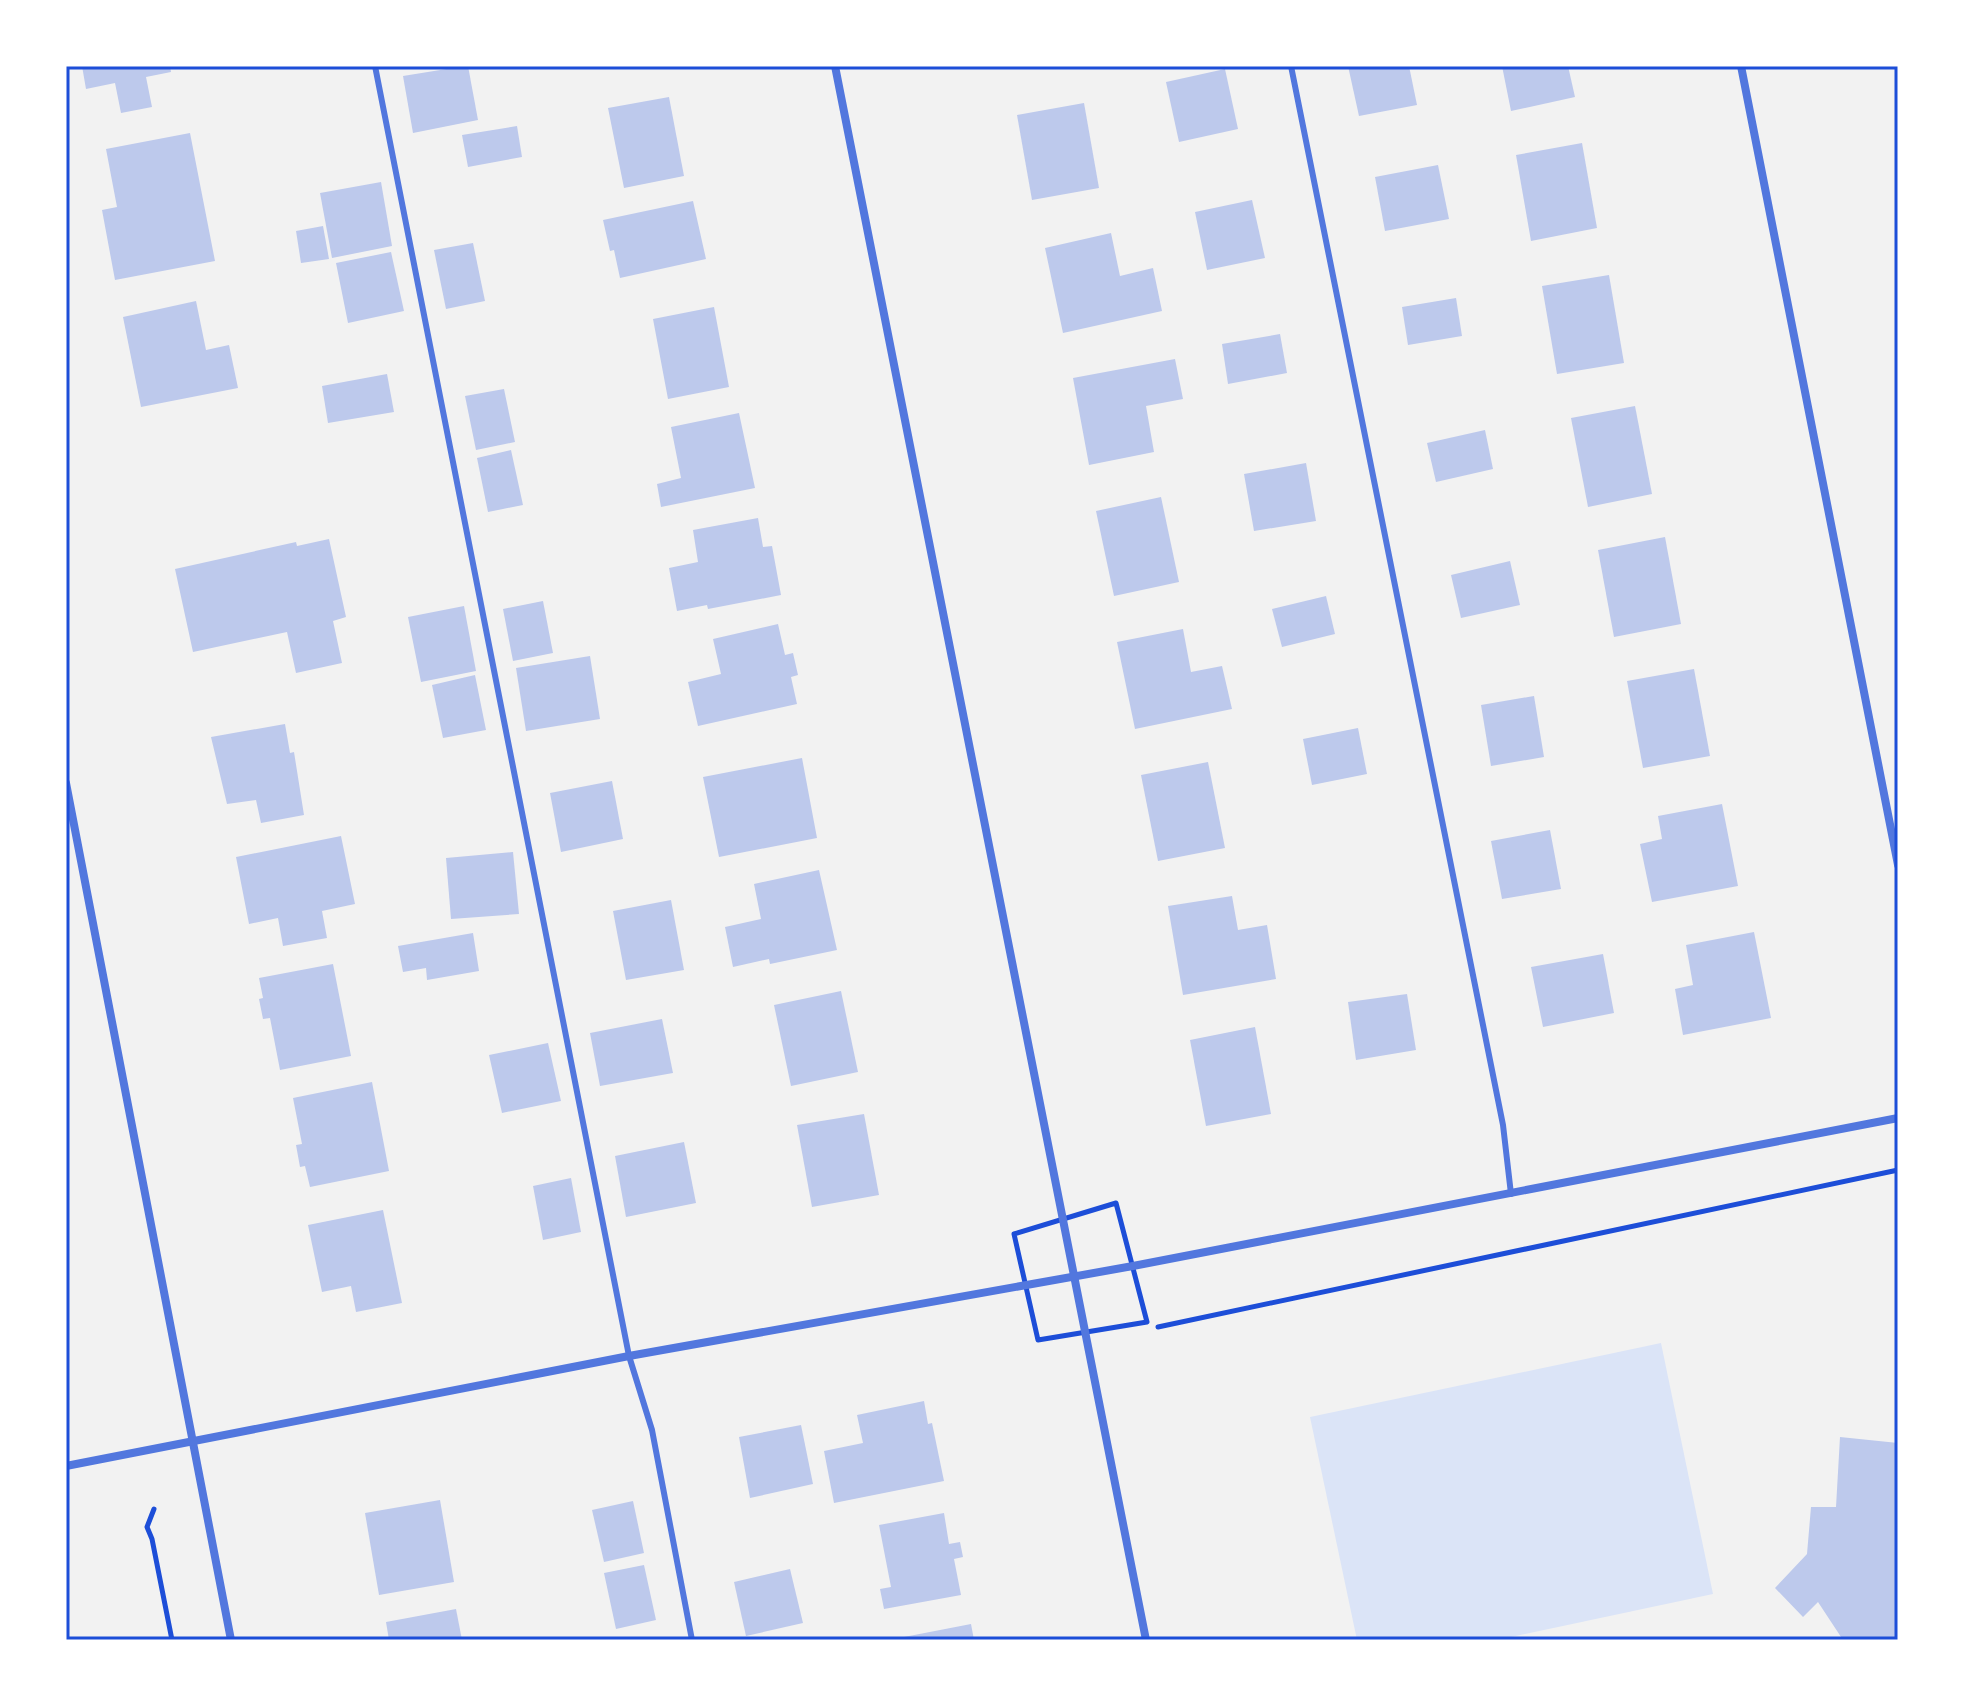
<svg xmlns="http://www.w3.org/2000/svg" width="1964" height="1706" font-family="Helvetica,sans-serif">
	<rect width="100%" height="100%" fill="#f2f2f2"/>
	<path fill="#dbe4f7" d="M 1661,1343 L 1713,1594 L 1497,1640 L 1357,1640 L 1310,1417 Z"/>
	<g fill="#bdc9ec">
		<path d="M 82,66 L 170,66 L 171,72 L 146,77 L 152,107 L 121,113 L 115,83 L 86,89 Z"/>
		<path d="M 465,66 L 468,66 L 478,120 L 413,133 L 403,76 Z"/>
		<path d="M 1348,66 L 1409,66 L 1417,105 L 1359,116 Z"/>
		<path d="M 1502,66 L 1568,66 L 1575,97 L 1511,111 Z"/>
		<path d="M 1225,69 L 1238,129 L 1179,142 L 1166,82 Z"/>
		<path d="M 669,97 L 684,176 L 624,188 L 608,108 Z"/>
		<path d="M 1084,103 L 1099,188 L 1032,200 L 1017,115 Z"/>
		<path d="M 517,126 L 522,157 L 468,167 L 462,135 Z"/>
		<path d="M 190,133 L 215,261 L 115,280 L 102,210 L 117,207 L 106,149 Z"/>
		<path d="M 1582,143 L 1597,228 L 1531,241 L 1516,155 Z"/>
		<path d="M 1438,165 L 1449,219 L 1385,231 L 1375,177 Z"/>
		<path d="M 381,182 L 392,246 L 332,258 L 320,193 Z"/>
		<path d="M 1252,200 L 1265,258 L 1207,270 L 1195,212 Z"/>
		<path d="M 693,201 L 706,259 L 620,278 L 614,250 L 610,251 L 603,220 Z"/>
		<path d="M 323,226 L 329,259 L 301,263 L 296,231 Z"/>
		<path d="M 1111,233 L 1120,276 L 1153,268 L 1162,311 L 1063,333 L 1045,248 Z"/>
		<path d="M 473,243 L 485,301 L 446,309 L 434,250 Z"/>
		<path d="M 391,252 L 404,311 L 348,323 L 336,263 Z"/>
		<path d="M 1609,275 L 1624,363 L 1557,374 L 1542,286 Z"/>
		<path d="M 1456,298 L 1462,336 L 1408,345 L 1402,307 Z"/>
		<path d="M 196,301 L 206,350 L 229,345 L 238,388 L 141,407 L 123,317 Z"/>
		<path d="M 714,307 L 729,387 L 668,399 L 653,319 Z"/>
		<path d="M 1280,334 L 1287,373 L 1228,384 L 1222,344 Z"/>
		<path d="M 1175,359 L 1183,399 L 1146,406 L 1154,452 L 1089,465 L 1073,378 Z"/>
		<path d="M 387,374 L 394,412 L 328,423 L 322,386 Z"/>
		<path d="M 504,389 L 515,442 L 476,450 L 465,396 Z"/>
		<path d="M 1635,406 L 1652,494 L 1588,507 L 1571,418 Z"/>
		<path d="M 739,413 L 755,488 L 661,507 L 657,484 L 681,478 L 671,427 Z"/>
		<path d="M 1485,430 L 1493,469 L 1436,482 L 1427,443 Z"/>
		<path d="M 511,450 L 523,505 L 488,512 L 477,458 Z"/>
		<path d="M 1306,463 L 1316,521 L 1254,531 L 1244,474 Z"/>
		<path d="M 1161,497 L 1179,582 L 1114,596 L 1096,511 Z"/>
		<path d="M 758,518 L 763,547 L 772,546 L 781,595 L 708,609 L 707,605 L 677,611 L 669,568 L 698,562 L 693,530 Z"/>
		<path d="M 1665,537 L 1681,624 L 1614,637 L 1598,550 Z"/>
		<path d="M 329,539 L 346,617 L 333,621 L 342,663 L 296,673 L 287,632 L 193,652 L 175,569 L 296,542 L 297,546 Z"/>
		<path d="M 1510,561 L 1520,605 L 1461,618 L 1451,575 Z"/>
		<path d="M 1326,596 L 1335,634 L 1282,647 L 1272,609 Z"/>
		<path d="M 543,601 L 553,653 L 513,661 L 503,609 Z"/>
		<path d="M 464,606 L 476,671 L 421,682 L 408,617 Z"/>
		<path d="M 778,624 L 785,655 L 793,653 L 798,675 L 791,677 L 797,704 L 698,726 L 688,682 L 721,674 L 713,639 Z"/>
		<path d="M 1183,629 L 1191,672 L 1222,666 L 1232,709 L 1135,729 L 1117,642 Z"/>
		<path d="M 590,656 L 600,719 L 526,731 L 516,668 Z"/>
		<path d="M 1694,669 L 1710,756 L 1643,768 L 1627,681 Z"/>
		<path d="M 475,675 L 486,730 L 443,738 L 432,685 Z"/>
		<path d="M 1534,696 L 1544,757 L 1491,766 L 1481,705 Z"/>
		<path d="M 285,724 L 290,753 L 294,752 L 304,815 L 261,823 L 256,800 L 227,804 L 211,737 Z"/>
		<path d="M 1358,728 L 1367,774 L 1312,785 L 1303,739 Z"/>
		<path d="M 802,758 L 817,838 L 719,857 L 703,777 Z"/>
		<path d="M 1208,762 L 1225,848 L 1158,861 L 1141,775 Z"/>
		<path d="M 612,781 L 623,839 L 561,852 L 550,793 Z"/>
		<path d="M 1722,804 L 1738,886 L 1652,902 L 1640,844 L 1662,839 L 1658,816 Z"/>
		<path d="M 1550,830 L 1561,889 L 1502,899 L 1491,841 Z"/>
		<path d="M 341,836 L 355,904 L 322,911 L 327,938 L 283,946 L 278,918 L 249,924 L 236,857 Z"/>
		<path d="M 513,852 L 519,914 L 451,919 L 446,858 Z"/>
		<path d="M 819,870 L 837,950 L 770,964 L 769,959 L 733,967 L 725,927 L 761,919 L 754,884 Z"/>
		<path d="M 1232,896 L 1238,930 L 1267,925 L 1276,979 L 1183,995 L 1168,906 Z"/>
		<path d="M 671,900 L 684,970 L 626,980 L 613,911 Z"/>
		<path d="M 1754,932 L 1771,1018 L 1683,1035 L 1675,989 L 1693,985 L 1686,945 Z"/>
		<path d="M 473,933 L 479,971 L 427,980 L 426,968 L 403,972 L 398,946 Z"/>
		<path d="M 1603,954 L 1614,1013 L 1543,1027 L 1531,967 Z"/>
		<path d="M 333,964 L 351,1056 L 280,1070 L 270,1018 L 263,1019 L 259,999 L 263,998 L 259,978 Z"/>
		<path d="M 841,991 L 858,1072 L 791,1086 L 774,1005 Z"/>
		<path d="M 1407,994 L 1416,1050 L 1356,1060 L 1348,1002 Z"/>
		<path d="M 662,1019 L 673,1073 L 600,1086 L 590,1033 Z"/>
		<path d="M 1255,1027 L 1271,1114 L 1206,1126 L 1190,1040 Z"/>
		<path d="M 548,1043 L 561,1101 L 502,1113 L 489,1055 Z"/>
		<path d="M 372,1082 L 389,1171 L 310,1187 L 305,1166 L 300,1167 L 296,1145 L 302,1144 L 293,1098 Z"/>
		<path d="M 864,1114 L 879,1195 L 812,1207 L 797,1125 Z"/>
		<path d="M 684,1142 L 696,1203 L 626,1217 L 615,1156 Z"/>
		<path d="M 571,1178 L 581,1232 L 543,1240 L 533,1186 Z"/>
		<path d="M 383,1210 L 402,1303 L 356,1312 L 351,1286 L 322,1292 L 308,1225 Z"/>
		<path d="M 924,1401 L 928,1424 L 932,1423 L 944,1481 L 834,1503 L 824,1451 L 863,1443 L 857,1415 Z"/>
		<path d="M 801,1425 L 813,1484 L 750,1498 L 739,1437 Z"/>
		<path d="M 1840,1437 L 1898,1443 L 1898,1640 L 1843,1640 L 1818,1602 L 1803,1617 L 1775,1588 L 1807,1554 L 1811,1507 L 1836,1507 Z"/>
		<path d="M 440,1500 L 454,1582 L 379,1595 L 365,1513 Z"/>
		<path d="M 633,1501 L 644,1553 L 604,1562 L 592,1510 Z"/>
		<path d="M 944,1513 L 949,1544 L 960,1542 L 963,1557 L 954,1559 L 961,1595 L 884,1609 L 880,1589 L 891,1587 L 879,1525 Z"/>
		<path d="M 644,1565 L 656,1620 L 616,1629 L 604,1573 Z"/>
		<path d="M 790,1569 L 803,1623 L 746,1636 L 734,1582 Z"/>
		<path d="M 456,1609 L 462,1640 L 389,1640 L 386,1622 Z"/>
		<path d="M 971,1624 L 974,1640 L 904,1640 L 904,1637 Z"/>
	</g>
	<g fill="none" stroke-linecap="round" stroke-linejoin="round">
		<g stroke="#1d4ed8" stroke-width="5">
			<path d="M 1116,1203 L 1147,1322 L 1038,1340 L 1014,1234 Z"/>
			<path d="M 1158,1327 L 1898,1170"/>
			<path d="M 154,1509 L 147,1527 L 152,1539 L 172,1640"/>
		</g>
		<g stroke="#5277de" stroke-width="6">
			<path d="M 375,66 L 629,1356 L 652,1430 L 692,1640"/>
			<path d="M 1291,66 L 1503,1125 L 1511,1194"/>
		</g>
		<g stroke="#5277de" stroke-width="8">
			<path d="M 835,66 L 1146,1640"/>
			<path d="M 1741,66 L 1898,865"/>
			<path d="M 66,783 L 231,1640"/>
			<path d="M 66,1466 L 629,1356 L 1133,1266 L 1898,1118"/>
		</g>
	</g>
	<rect width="1964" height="1706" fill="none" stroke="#ffffff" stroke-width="136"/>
	<rect x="68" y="68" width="1828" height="1570" fill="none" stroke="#1d4ed8" stroke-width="3"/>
</svg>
